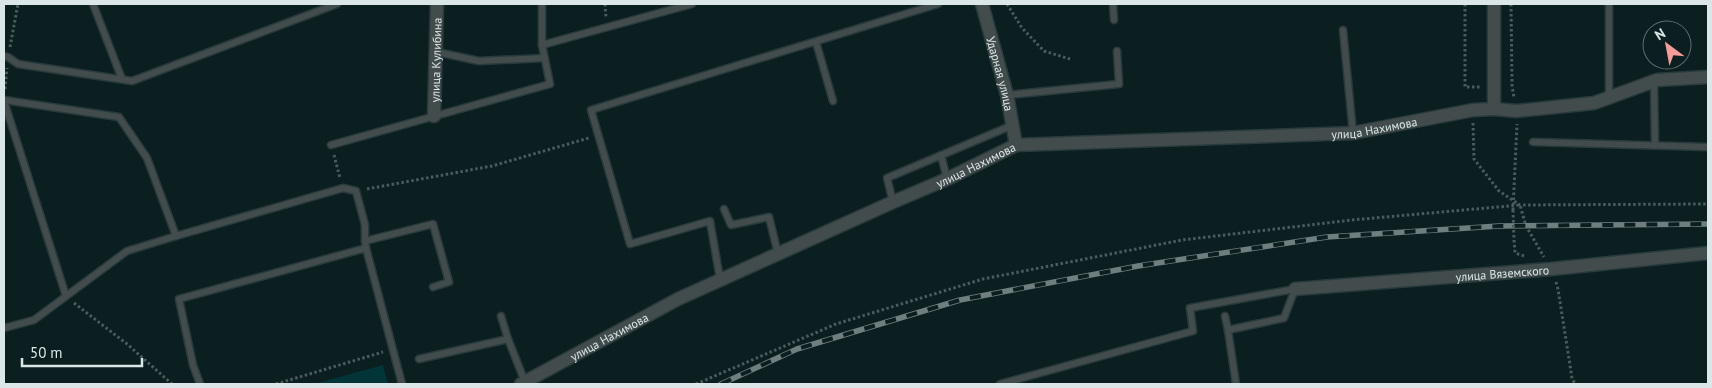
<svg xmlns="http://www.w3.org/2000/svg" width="1712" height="388" font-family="'PT Sans',sans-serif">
	<rect width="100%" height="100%" fill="#0b1e20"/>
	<path fill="#013538" d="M 383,365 L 388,384 L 314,384 Z"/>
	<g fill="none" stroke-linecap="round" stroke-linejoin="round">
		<defs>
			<g id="service">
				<path d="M 93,4 L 122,79"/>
				<path d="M 542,4 L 542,45"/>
				<path d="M 1113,4 L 1114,20"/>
				<path d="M 1343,30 L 1353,133"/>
				<path d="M 816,42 L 833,101"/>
				<path d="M 437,52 L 479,61 L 545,58"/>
				<path d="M 4,56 L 8,57 L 18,64 L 132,81 L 337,4"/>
				<path d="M 1654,82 L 1655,145"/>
				<path d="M 1007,95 L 1119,84 L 1117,51"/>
				<path d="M 1609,97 L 1609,4"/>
				<path d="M 4,100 L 119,117 L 147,158 L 176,236 L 343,188 L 356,191 L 365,225 L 365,241 L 366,248"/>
				<path d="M 4,101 L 66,296"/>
				<path d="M 1533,142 L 1708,147"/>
				<path d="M 331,145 L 550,84 L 542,45 L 692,4"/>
				<path d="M 941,155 L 947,179"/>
				<path d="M 893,202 L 887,178 L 1013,125"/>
				<path d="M 724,209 L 731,225 L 769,217 L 778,254"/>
				<path d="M 365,241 L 433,224 L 449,282 L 433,287"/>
				<path d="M 720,279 L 710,221 L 630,244 L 591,110 L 938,4"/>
				<path d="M 501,316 L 508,339"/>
				<path d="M 1225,316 L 1228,330"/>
				<path d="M 4,328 L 34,320 L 127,251 L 176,236"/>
				<path d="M 419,359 L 508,339 L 525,382"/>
				<path d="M 200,384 L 193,365 L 179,299 L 366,248 L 402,384"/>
				<path d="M 1000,384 L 1193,331 L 1190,308 L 1295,289"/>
				<path d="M 1236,384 L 1228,330 L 1284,318 L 1295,289"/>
			</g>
			<g id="minor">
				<path id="s1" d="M 982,4 L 1007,95 L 1016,145"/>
				<path d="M 1494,109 L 1517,111 L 1594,103 L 1657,80 L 1708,77"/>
				<path id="s2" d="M 434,116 L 437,4"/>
				<path id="s3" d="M 1295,289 L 1551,269 L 1708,253"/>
				<path id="s4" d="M 521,384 L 678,299 L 893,202 L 947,179 L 1016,145 L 1353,133 L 1473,110 L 1494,109 L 1494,4"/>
			</g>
		</defs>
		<use href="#service" stroke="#283a3c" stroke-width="9"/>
		<use href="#minor" stroke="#283a3c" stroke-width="15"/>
		<g stroke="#4b5c5d" stroke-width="3" stroke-dasharray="2.5 2.5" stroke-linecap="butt">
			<path d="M 605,4 L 606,18"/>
			<path d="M 1007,4 L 1022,28 L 1044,51 L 1070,59"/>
			<path d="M 1465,4 L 1465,87 L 1481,87"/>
			<path d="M 1511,4 L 1512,85 L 1514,98"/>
			<path d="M 10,47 L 18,4"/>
			<path d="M 5,89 L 7,68"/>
			<path d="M 1473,123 L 1474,159 L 1499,191 L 1520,205 L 1708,204"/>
			<path d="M 334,155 L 340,178"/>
			<path d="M 367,189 L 492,166 L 589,138"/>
			<path d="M 1513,210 L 1517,124"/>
			<path d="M 1514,240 L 1515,253 L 1524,256"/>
			<path d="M 1556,282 L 1558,289 L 1572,378 L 1575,384"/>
			<path d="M 74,303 L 127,344 L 172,384"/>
			<path d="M 276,384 L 383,352"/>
			<path d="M 696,384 L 836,324 L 983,279 L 1182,240 L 1352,220 L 1520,205 L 1526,226 L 1544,257"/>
		</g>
		<use href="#service" stroke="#434c4d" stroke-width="6"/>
		<use href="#minor" stroke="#434c4d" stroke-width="12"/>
		<defs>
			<path id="rail" d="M 721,384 L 797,349 L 960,300 L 1138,266 L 1327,237 L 1499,226 L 1708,224"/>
		</defs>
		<use href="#rail" stroke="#6f7f80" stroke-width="5.5"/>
		<use href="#rail" stroke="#0b1e20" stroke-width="4" stroke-dasharray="11" stroke-linecap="butt"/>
		<path stroke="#4b5c5d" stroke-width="3" stroke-dasharray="2.5 2.5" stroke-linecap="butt" d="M 1513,210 L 1514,240"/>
	</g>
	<g text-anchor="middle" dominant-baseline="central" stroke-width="5" stroke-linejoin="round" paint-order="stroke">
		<g font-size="12" fill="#dae6e7" stroke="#0b1e20">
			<text stroke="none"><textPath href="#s2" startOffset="56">улица Кулибина</textPath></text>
			<text stroke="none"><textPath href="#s1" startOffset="72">Ударная улица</textPath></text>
			<text stroke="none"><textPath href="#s4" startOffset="909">улица Нахимова</textPath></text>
			<text stroke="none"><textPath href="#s4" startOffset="505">улица Нахимова</textPath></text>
			<text stroke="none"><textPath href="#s3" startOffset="208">улица Вяземского</textPath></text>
			<text stroke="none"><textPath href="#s4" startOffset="100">улица Нахимова</textPath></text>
		</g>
	</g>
	<rect width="1712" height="388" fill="none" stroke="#dae6e7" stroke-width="10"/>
	<g transform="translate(1667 45) rotate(328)"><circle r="24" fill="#0b1e20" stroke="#5e6e70"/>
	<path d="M0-4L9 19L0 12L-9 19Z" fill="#f59b99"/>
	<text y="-8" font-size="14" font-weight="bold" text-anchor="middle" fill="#dae6e7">N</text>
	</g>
	<path d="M22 358v8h120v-8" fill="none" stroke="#dae6e7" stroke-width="2.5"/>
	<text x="30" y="358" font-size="15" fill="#dae6e7" stroke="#0b1e20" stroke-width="4" paint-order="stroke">50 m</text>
</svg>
